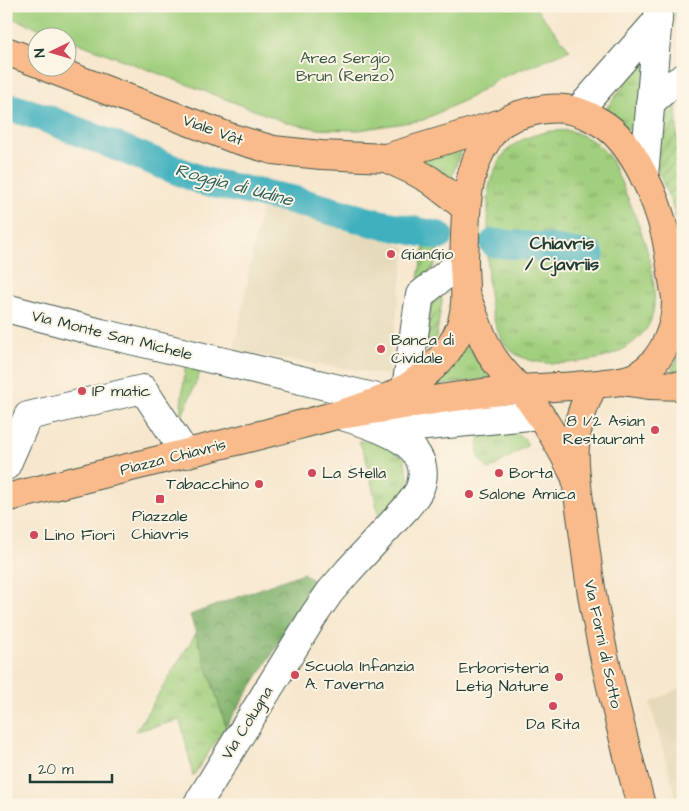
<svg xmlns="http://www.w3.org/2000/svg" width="689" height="811" font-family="'Architects Daughter',sans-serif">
	<defs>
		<pattern id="grass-tufts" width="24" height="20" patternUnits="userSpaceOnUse" patternTransform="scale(1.25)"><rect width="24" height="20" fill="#a0cf7d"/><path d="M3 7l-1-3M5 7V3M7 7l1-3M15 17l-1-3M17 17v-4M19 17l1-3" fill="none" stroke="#82a967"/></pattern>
		<pattern id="forest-crowns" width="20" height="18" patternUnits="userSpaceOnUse" patternTransform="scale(1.25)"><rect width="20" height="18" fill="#80b26c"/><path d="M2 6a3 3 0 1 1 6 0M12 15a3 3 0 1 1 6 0" fill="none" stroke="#68925a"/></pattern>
		<pattern id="garden-furrows" width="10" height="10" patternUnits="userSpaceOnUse" patternTransform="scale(1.25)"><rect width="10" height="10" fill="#a0cf7d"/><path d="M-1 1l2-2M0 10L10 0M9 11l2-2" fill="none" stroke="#82a967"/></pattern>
	</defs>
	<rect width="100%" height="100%" fill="#fcf5e5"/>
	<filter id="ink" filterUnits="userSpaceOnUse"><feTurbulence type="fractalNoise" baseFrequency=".02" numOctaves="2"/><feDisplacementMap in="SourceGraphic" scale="10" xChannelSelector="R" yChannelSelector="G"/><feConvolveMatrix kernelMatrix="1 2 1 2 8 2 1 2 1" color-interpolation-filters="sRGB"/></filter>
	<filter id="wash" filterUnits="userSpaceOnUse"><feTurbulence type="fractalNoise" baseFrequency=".0096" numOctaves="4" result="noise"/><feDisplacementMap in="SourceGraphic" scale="20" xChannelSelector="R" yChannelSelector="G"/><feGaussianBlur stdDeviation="1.12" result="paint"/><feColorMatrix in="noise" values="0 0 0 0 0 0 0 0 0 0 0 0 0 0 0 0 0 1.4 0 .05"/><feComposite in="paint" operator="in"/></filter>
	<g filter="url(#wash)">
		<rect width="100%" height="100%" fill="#f7e7ce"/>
		<g fill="#e5daba">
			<path d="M 262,204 L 308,213 L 406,247 L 388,375 L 234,351 Z"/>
			<path d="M 683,686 L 683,799 L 677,801 L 650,703 Z"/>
		</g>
		<g fill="url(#grass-tufts)" stroke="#608658">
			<path d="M 649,53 L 639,138 L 605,110 Z"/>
			<path d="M 551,131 C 557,131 564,130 570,131 C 579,133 590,139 597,144 C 601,148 607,154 610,158 C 614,166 617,175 621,182 C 633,211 650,248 653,279 C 655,292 655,304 652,316 C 648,336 620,354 602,358 C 577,363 535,369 513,352 C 483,328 488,264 488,230 C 489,216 487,201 489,188 C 491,177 496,166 502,157 C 514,140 532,135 551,131 Z"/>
			<path d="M 464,142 L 450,182 L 412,159 Z"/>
			<path d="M 465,342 L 491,378 L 428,387 Z"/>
			<path d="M 683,345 L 683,371 L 671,372 Z"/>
			<path d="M 186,361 L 203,365 L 179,424 Z"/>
			<path d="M 509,431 L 524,438 L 528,445 L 489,470 C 474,455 477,451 481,432 Z"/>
			<path d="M 359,441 L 378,441 L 404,458 L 408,475 L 408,488 L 379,517 L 366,458 Z"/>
			<path d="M 196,633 L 226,726 L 193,776 L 186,743 L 180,720 L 136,731 Z"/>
		</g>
		<path fill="url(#forest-crowns)" stroke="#507850" d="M 303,573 L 317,584 L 226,726 L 190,615 Z"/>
		<g fill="#a0cf7d" stroke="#608658">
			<path d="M 6,6 L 534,6 L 570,50 L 500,78 L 469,98 L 423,120 L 359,130 L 319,129 L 288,123 L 68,39 L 68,38 L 63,37 L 6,16 Z"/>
			<path d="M 676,6 L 683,6 L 683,38 C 678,28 675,18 676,6 Z"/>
		</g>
		<g fill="url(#garden-furrows)" stroke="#608658">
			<path d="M 676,96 L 680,232 L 673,207 L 657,168 L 663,107 Z"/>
			<path d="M 425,241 L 436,243 L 439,256 L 433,268 L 424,279 L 418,278 Z"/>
			<path d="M 441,291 L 442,301 L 436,338 L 426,349 L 432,295 Z"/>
		</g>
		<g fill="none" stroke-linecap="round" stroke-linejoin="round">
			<g stroke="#41b0be" stroke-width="29">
				<path d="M 6,106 L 42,117 L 206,182 L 293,200 L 371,222 L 439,236"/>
				<path d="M 494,243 L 550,248 L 590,255"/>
			</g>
		</g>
	</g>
	<g filter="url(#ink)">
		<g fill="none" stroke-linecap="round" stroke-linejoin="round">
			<defs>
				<g id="minor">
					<path d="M 650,103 L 668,87 L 683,78"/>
					<path d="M 578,111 L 658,20"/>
					<path d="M 644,176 L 659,6"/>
					<path d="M 6,308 L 101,333 L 386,400"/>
					<path d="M 406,388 L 420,295 L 464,260"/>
					<path d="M 385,430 L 540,415"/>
					<path d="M 6,466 L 28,416 L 143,389 L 186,454"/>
					<path d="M 197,805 L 314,615 L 330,592 L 349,570 L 407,507 C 412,501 417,495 420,488 C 437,441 371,425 339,415"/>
				</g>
				<g id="major">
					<path d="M 6,51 L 38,63"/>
					<path d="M 48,68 L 232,138 L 273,150 L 321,155 L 386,158 L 502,123"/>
					<path d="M 386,158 L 414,171 L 430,180 L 466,208"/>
					<path d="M 466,296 C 475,316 481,340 494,359 C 504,375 520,387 531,402 C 548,425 562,449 574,474"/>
					<path d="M 621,381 L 649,385 L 683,386"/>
					<path d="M 593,385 C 584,405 577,423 575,446 C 573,471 580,504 583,530 C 587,559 590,588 596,616 C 608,680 624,742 641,805"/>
					<path d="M 6,498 C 94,477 181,455 268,433 C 298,425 328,418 357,409 C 378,402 398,395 416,381 C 436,366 455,346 462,322 C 468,301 464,282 464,261 C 464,253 465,244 465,236 C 466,202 468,167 488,139 C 492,133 496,127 502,123 C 510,118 521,114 530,112 C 558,105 578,108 603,124 C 634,143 658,202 666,237 C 670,257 672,277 676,297 C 677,324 665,358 640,374 C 630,381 616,382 604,383 C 576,387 548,387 520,389 C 460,394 399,406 339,415"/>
				</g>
			</defs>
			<use href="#minor" stroke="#3f564b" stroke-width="30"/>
			<use href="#major" stroke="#3f564b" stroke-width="30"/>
			<use href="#minor" stroke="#fff" stroke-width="28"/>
			<use href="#major" stroke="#fabb8c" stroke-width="28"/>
		</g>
	</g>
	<g fill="#d1495b" stroke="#fcf5e5" stroke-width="2">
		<circle cx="391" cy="254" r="5"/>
		<circle cx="381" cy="349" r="5"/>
		<circle cx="82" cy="391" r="5"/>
		<circle cx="655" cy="430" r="5"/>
		<circle cx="312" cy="473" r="5"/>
		<circle cx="499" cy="473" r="5"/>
		<circle cx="259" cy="484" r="5"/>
		<circle cx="469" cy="494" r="5"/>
		<rect x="155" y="494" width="10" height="10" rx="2.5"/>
		<circle cx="34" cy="535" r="5"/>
		<circle cx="295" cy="675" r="5"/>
		<circle cx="559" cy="677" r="5"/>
		<circle cx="553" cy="706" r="5"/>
	</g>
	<g text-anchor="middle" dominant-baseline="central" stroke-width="4" stroke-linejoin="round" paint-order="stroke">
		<g font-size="16" fill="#395a43" stroke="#fcf5e5">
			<text x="345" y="58">Area Sergio<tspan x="345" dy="18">Brun (Renzo)</tspan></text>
		</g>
		<g font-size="16" fill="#1f3d34" stroke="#fcf5e5">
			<text transform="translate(213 130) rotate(20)">Viale Vât</text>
			<text transform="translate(112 335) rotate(14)">Via Monte San Michele</text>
			<text transform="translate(173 457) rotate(-14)">Piazza Chiavris</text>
			<text transform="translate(603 644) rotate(78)">Via Forni di Sotto</text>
			<text transform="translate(247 723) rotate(-58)">Via Colugna</text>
		</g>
		<g font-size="16" fill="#1f3d34" stroke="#fcf5e5" text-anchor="start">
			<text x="401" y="254">GianGio</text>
			<text x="391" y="340">Banca di<tspan x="391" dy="18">Cividale</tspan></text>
			<text x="92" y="391">IP matic</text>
			<text x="645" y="421" text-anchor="end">8 1/2 Asian<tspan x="645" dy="18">Restaurant</tspan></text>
			<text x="322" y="473">La Stella</text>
			<text x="509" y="473">Borta</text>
			<text x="249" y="484" text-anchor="end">Tabacchino</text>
			<text x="479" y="494">Salone Amica</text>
			<text x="160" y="516" text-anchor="middle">Piazzale<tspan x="160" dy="18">Chiavris</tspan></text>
			<text x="44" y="535">Lino Fiori</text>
			<text x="305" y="666">Scuola Infanzia<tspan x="305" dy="18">A. Taverna</tspan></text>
			<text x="549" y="668" text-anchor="end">Erboristeria<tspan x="549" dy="18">Letig Nature</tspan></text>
			<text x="553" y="724" text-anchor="middle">Da Rita</text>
		</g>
		<g font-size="18" font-style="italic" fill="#29605d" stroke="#fcf5e5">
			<text transform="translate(234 185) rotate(15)">Roggia di Udine</text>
		</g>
		<g font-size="18" font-weight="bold" fill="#1f3d34" stroke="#fcf5e5">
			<text x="562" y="243">Chiavris<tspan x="562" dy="21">/ Cjavriis</tspan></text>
		</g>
	</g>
	<rect width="689" height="811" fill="none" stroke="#fcf5e5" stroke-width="25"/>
	<g transform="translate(52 52) rotate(265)"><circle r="24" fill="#fcf5e5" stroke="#a4ab9e"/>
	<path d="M0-4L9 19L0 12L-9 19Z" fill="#d1495b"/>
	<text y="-8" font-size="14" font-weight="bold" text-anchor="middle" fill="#1f3d34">N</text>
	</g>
	<path d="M30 774v8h82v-8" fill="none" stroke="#1f3d34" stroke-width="2.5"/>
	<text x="38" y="774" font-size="15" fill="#1f3d34" stroke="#fcf5e5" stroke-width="4" paint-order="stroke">20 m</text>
</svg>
